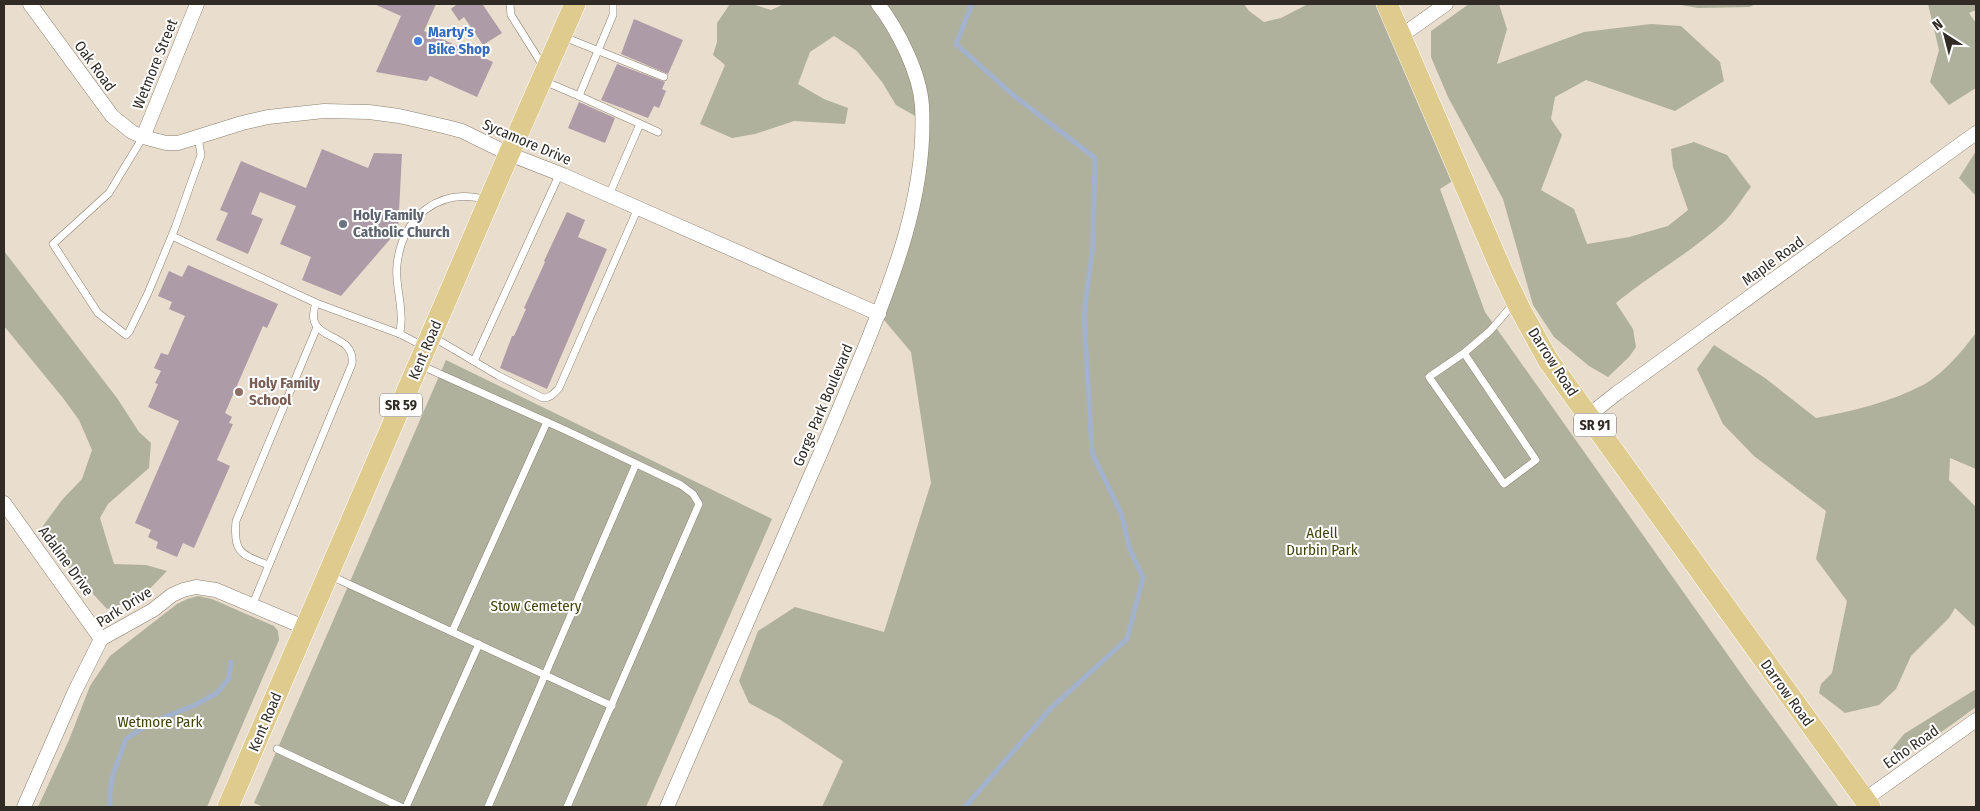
<svg xmlns="http://www.w3.org/2000/svg" width="1980" height="811" font-family="'Fira Sans Condensed',sans-serif">
	<rect width="100%" height="100%" fill="#e9ddcd"/>
	<g fill="#b0b19c">
		<path d="M 730,4 L 755,5 L 771,10 L 782,5 L 781,4 L 1244,4 L 1249,11 L 1264,22 L 1281,18 L 1308,4 L 1387,4 L 1462,175 L 1440,189 L 1485,312 L 1747,682 L 1839,807 L 822,807 L 843,761 L 779,719 L 749,703 L 739,681 L 758,631 L 795,607 L 884,632 L 931,483 L 911,352 L 879,314 L 899,256 L 922,120 L 896,105 L 882,82 L 857,51 L 834,36 L 810,52 L 798,84 L 824,99 L 848,108 L 845,124 L 794,121 L 755,134 L 732,138 L 700,124 L 725,65 L 713,55 L 717,42 L 717,23 Z"/>
		<path d="M 1469,4 L 1499,4 L 1507,29 L 1497,64 L 1584,32 L 1651,24 L 1681,26 L 1720,62 L 1724,81 L 1675,111 L 1586,80 L 1555,97 L 1551,119 L 1562,135 L 1541,190 L 1574,209 L 1587,244 L 1629,237 L 1668,226 L 1688,210 L 1673,167 L 1671,149 L 1694,142 L 1727,155 L 1751,187 C 1742,198 1734,213 1723,223 C 1690,253 1650,275 1616,303 L 1633,329 L 1636,347 L 1629,357 L 1608,377 L 1589,366 L 1554,337 L 1533,305 L 1503,199 L 1448,97 L 1431,57 L 1431,31 Z"/>
		<path d="M 1675,4 L 1755,4 L 1750,7 L 1698,8 Z"/>
		<path d="M 1928,4 L 1976,4 L 1976,10 L 1969,13 L 1976,23 L 1976,88 L 1949,105 L 1930,82 L 1939,50 Z"/>
		<path d="M 1976,151 L 1976,196 L 1959,178 Z"/>
		<path d="M 4,251 L 117,398 L 139,432 L 151,443 L 149,468 L 108,504 L 100,518 L 114,564 L 146,565 L 167,571 L 141,598 L 107,609 L 58,556 L 40,530 L 62,500 L 82,479 L 92,450 L 79,420 L 63,398 L 4,326 Z"/>
		<path d="M 1976,333 L 1976,469 L 1950,458 L 1949,480 L 1976,507 L 1976,628 L 1955,608 L 1949,618 L 1911,656 L 1896,689 L 1879,705 L 1845,713 L 1819,693 L 1821,684 L 1832,673 L 1847,601 L 1816,559 L 1826,511 L 1754,456 L 1723,424 L 1697,369 L 1714,345 L 1765,378 L 1816,418 C 1853,411 1891,402 1925,384 C 1945,372 1962,351 1976,333 Z"/>
		<path d="M 446,360 L 772,519 L 646,807 L 264,807 L 254,803 Z"/>
		<path d="M 198,596 L 212,599 L 274,626 L 278,631 L 279,640 L 207,807 L 38,807 L 69,740 L 90,686 L 110,656 L 177,604 L 187,599 Z"/>
		<path d="M 1976,689 L 1976,707 C 1959,719 1912,756 1892,757 L 1891,750 L 1904,734 Z"/>
	</g>
	<g fill="none" stroke-linecap="round" stroke-linejoin="round">
		<g stroke="#a2b2cd" stroke-width="5">
			<path d="M 110,807 L 110,790 L 113,774 L 126,739 L 152,722 L 195,705 L 217,693 L 229,678 L 231,662"/>
			<path d="M 965,807 L 1051,708 L 1127,639 L 1143,577 L 1130,550 L 1121,513 L 1092,453 L 1084,315 L 1093,244 L 1095,158 L 1012,94 L 956,44 L 972,4"/>
		</g>
	</g>
	<g fill="#ad9ca7">
		<path d="M 374,4 L 436,4 L 424,31 L 493,62 L 477,97 L 430,76 L 427,81 L 376,72 L 401,16 Z"/>
		<path d="M 455,4 L 484,4 L 483,5 L 502,33 L 483,45 L 464,17 L 459,21 L 451,9 L 456,5 Z"/>
		<path d="M 634,19 L 683,40 L 668,74 L 621,54 Z"/>
		<path d="M 617,64 L 665,82 L 662,89 L 666,91 L 659,108 L 654,106 L 648,118 L 601,100 Z"/>
		<path d="M 579,102 L 615,118 L 605,143 L 568,128 Z"/>
		<path d="M 322,149 L 368,168 L 374,153 L 402,154 L 398,230 L 341,296 L 302,280 L 311,257 L 280,244 L 296,206 L 260,192 L 251,214 L 263,219 L 248,254 L 216,240 L 228,213 L 220,210 L 241,161 L 306,188 Z"/>
		<path d="M 567,212 L 585,220 L 578,237 L 607,249 L 547,389 L 500,368 L 512,336 L 514,336 L 526,309 L 524,308 L 545,262 L 544,261 Z"/>
		<path d="M 188,265 L 278,304 L 267,328 L 263,326 L 225,413 L 232,417 L 229,423 L 233,424 L 217,460 L 230,466 L 194,548 L 183,543 L 177,557 L 156,548 L 158,542 L 148,537 L 151,530 L 135,523 L 179,421 L 148,407 L 158,384 L 155,383 L 161,371 L 154,368 L 161,353 L 168,355 L 185,316 L 169,309 L 172,302 L 158,296 L 169,271 L 182,277 Z"/>
	</g>
	<g fill="none" stroke-linecap="round" stroke-linejoin="round">
		<defs>
			<g id="lane">
				<path d="M 510,4 L 511,15 L 543,66"/>
				<path d="M 613,4 L 613,15 L 579,96 L 658,132"/>
				<path d="M 564,37 L 664,77"/>
				<path d="M 544,81 L 579,96"/>
				<path d="M 143,137 L 109,193 L 53,244 L 98,313 L 126,335 L 129,332 L 148,293 L 175,228 L 201,155 L 198,137"/>
				<path d="M 609,195 L 640,124"/>
				<path d="M 172,236 L 316,303 C 301,344 356,329 352,364 L 252,606"/>
				<path d="M 316,303 L 400,334 L 425,347"/>
				<path d="M 400,334 C 400,328 402,321 401,315 C 401,298 395,282 397,265 C 402,217 439,186 487,200"/>
				<path d="M 433,337 L 499,376 L 543,398 C 551,398 554,393 559,388 L 638,208"/>
				<path d="M 1464,353 L 1536,460 L 1504,484 L 1429,377 L 1464,353 L 1490,331 L 1514,303"/>
				<path d="M 474,361 L 560,173"/>
				<path d="M 420,365 L 565,430 L 681,485 L 693,494 L 699,504 L 567,807"/>
				<path d="M 268,565 C 241,554 233,553 236,521 L 317,327"/>
				<path d="M 329,575 L 612,706"/>
				<path d="M 452,632 L 547,422"/>
				<path d="M 277,749 L 401,807"/>
				<path d="M 406,807 L 479,644"/>
				<path d="M 488,807 L 636,464"/>
			</g>
			<g id="street">
				<path d="M 30,4 L 112,116 L 132,132 L 143,137 L 166,143 L 178,143 L 242,123 L 268,117 L 324,111 L 369,112 L 399,116 L 447,127 L 462,131 L 509,154 L 563,175 L 879,314"/>
				<path d="M 1401,36 L 1446,4"/>
				<path d="M 143,137 L 197,4"/>
				<path d="M 1588,416 L 1617,393 L 1976,133"/>
				<path d="M 4,503 L 101,639"/>
				<path d="M 1864,800 L 1976,720"/>
				<path d="M 24,807 L 75,691 L 101,639 L 153,610 L 172,595 L 183,590 L 196,587 L 216,590 L 306,628"/>
				<path d="M 667,807 C 714,697 763,587 810,477 C 828,437 844,397 861,357 C 893,279 927,193 922,106 C 920,73 898,30 878,4"/>
			</g>
			<g id="primary">
				<path d="M 1387,4 L 1501,269 L 1519,307 L 1548,360 L 1870,807"/>
				<path d="M 228,807 L 509,154 L 575,4"/>
			</g>
		</defs>
		<use href="#lane" stroke="#8a8071" stroke-width="8"/>
		<use href="#street" stroke="#8a8071" stroke-width="15"/>
		<use href="#primary" stroke="#fff" stroke-width="22"/>
		<use href="#lane" stroke="#fff" stroke-width="7"/>
		<use href="#street" stroke="#fff" stroke-width="14"/>
		<use href="#primary" stroke="#dfcb8e" stroke-width="21"/>
	</g>
	<circle fill="#3f7fe0" stroke="#fff" stroke-width="2" cx="418" cy="41" r="5"/>
	<circle fill="#6b7280" stroke="#fff" stroke-width="2" cx="343" cy="224" r="5"/>
	<circle fill="#8d6e63" stroke="#fff" stroke-width="2" cx="239" cy="392" r="5"/>
	<g text-anchor="middle" dominant-baseline="central" stroke-width="4" stroke-linejoin="round" paint-order="stroke">
		<g fill="#fff" stroke="#6e6b66" stroke-width="1">
			<rect x="380" y="393.5" width="42" height="23" rx="4"/>
			<rect x="1574" y="413.5" width="42" height="23" rx="4"/>
		</g>
		<g font-size="14" font-weight="bold" fill="#302b25">
			<text x="401" y="405">SR 59</text>
			<text x="1595" y="425">SR 91</text>
		</g>
		<g font-size="15" font-weight="bold" fill="#366cbe" stroke="#fff" text-anchor="start">
			<text x="428" y="32">Marty's<tspan x="428" dy="17">Bike Shop</tspan></text>
		</g>
		<g font-size="15" fill="#302b25" stroke="#fff">
			<text transform="translate(155 64) rotate(-68)">Wetmore Street</text>
			<text transform="translate(95 66) rotate(54)">Oak Road</text>
			<text transform="translate(527 142) rotate(23)">Sycamore Drive</text>
			<text transform="translate(1773 261) rotate(-36)">Maple Road</text>
			<text transform="translate(425 350) rotate(-67)">Kent Road</text>
			<text transform="translate(1553 362) rotate(57)">Darrow Road</text>
			<text transform="translate(823 405) rotate(-67)">Gorge Park Boulevard</text>
			<text transform="translate(66 561) rotate(54)">Adaline Drive</text>
			<text transform="translate(124 607) rotate(-32)">Park Drive</text>
			<text transform="translate(1787 693) rotate(54)">Darrow Road</text>
			<text transform="translate(265 722) rotate(-67)">Kent Road</text>
			<text transform="translate(1911 747) rotate(-35)">Echo Road</text>
		</g>
		<g font-size="15" font-weight="bold" fill="#5b616d" stroke="#fff" text-anchor="start">
			<text x="353" y="215">Holy Family<tspan x="353" dy="17">Catholic Church</tspan></text>
		</g>
		<g font-size="15" font-weight="bold" fill="#785e54" stroke="#fff" text-anchor="start">
			<text x="249" y="383">Holy Family<tspan x="249" dy="17">School</tspan></text>
		</g>
		<g font-size="15" fill="#43440e" stroke="#fff">
			<text x="1322" y="533">Adell<tspan x="1322" dy="17">Durbin Park</tspan></text>
			<text x="536" y="606">Stow Cemetery</text>
			<text x="160" y="722">Wetmore Park</text>
		</g>
	</g>
	<rect width="1980" height="811" fill="none" stroke="#302b25" stroke-width="10"/>
	<g transform="translate(1945 35) rotate(324)" stroke="#ffffff" stroke-width="4" paint-order="stroke">
	<path d="M0-4L9 19L0 12L-9 19Z" fill="#302b25"/>
	<text y="-8" font-size="14" font-weight="bold" text-anchor="middle" fill="#302b25">N</text>
	</g>
</svg>
